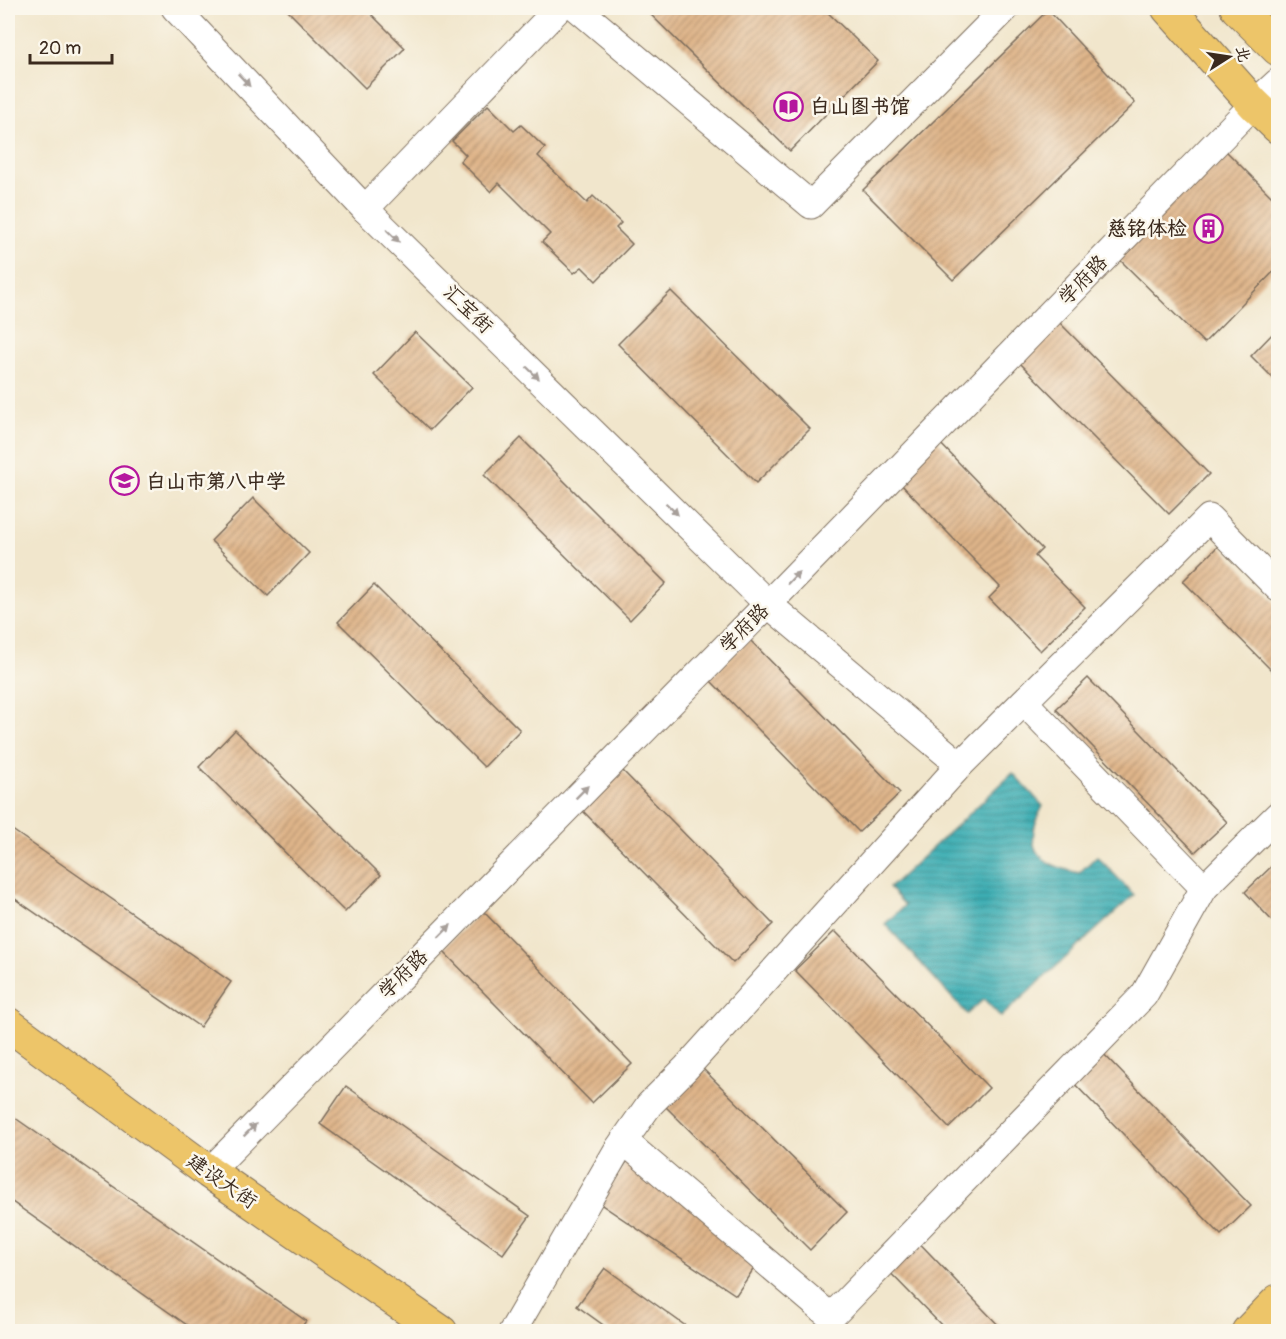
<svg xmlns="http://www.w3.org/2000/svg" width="1286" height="1339" font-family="Pangolin,'LXGW WenKai TC',sans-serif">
	<defs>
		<pattern id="water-rules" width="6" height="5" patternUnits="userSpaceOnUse" patternTransform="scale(1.5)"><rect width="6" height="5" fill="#3caeb4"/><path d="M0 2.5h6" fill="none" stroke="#348e92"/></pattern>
		<pattern id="building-hatch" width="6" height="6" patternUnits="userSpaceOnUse" patternTransform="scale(1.5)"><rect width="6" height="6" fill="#dfb58a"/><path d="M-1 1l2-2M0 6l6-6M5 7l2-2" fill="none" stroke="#b69370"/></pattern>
	</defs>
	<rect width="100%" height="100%" fill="#fbf7ec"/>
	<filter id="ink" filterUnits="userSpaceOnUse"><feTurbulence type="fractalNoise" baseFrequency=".0167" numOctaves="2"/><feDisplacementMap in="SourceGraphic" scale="12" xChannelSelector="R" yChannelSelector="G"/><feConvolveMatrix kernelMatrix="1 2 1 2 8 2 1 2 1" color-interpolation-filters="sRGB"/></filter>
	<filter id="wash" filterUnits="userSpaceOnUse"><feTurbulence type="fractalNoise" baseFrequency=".008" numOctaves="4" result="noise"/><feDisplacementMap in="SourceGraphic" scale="24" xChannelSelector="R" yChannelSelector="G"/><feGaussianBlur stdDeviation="1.35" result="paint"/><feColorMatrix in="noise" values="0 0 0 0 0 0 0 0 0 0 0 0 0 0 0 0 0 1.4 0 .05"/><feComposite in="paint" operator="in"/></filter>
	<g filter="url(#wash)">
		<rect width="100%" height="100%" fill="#f1e6cc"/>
		<path fill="url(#water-rules)" stroke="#3c6c69" stroke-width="1.5" d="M 1013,773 L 1043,806 C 1021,848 1037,864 1079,873 L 1097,856 L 1134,895 L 1001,1017 L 984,999 L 967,1014 L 885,924 L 905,905 L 889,888 Z"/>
		<g id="blocks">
			<g fill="url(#building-hatch)">
				<path d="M 285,8 L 365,8 L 405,48 L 365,88 Z"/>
				<path d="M 644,8 L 823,8 L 878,61 L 790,151 Z"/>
				<path d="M 1048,10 L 1135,103 L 953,280 L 863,190 Z"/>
				<path d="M 488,105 L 514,131 L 521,125 L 545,148 L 538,156 L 587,203 L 593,196 L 621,223 L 616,228 L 632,244 L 596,281 L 582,267 L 574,273 L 542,242 L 550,234 L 499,183 L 491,192 L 460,161 L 466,155 L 452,141 Z"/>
				<path d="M 1219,144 L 1278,203 L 1278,267 L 1204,343 L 1113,253 Z"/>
				<path d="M 671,291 L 810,429 L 756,483 L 618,344 Z"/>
				<path d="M 1058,321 L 1209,474 L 1169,514 L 1018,361 Z"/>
				<path d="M 1278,328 L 1278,383 L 1251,356 Z"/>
				<path d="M 415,332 L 472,387 L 430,430 L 374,375 Z"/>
				<path d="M 521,438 L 666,583 L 630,620 L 484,475 Z"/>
				<path d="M 937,440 L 1042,549 L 1035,556 L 1085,607 L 1040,651 L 989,598 L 1000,587 L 897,480 Z"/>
				<path d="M 253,498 L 309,553 L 268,596 L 211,541 Z"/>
				<path d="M 1219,545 L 1278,605 L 1278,677 L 1183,581 Z"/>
				<path d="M 374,585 L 520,730 L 484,767 L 338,622 Z"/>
				<path d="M 749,639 L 900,793 L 859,832 L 709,679 Z"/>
				<path d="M 1088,678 L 1227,822 L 1195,852 L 1056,709 Z"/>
				<path d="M 235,730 L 381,875 L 345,912 L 199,767 Z"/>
				<path d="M 622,770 L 773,924 L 733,963 L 582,810 Z"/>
				<path d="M 8,827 L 231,982 L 200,1027 L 8,894 Z"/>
				<path d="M 1274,864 L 1278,868 L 1278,927 L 1245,892 Z"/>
				<path d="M 482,910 L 632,1064 L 592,1103 L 442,950 Z"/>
				<path d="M 835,931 L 989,1088 L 949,1128 L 795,970 Z"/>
				<path d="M 1095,1045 L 1251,1206 L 1221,1235 L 1065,1074 Z"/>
				<path d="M 696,1062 L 847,1212 L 810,1250 L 658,1099 Z"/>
				<path d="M 346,1086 L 530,1216 L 503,1254 L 320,1124 Z"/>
				<path d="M 8,1113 L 306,1321 L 298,1332 L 197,1332 L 8,1199 Z"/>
				<path d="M 628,1160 L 765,1252 L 736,1295 L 599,1203 Z"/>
				<path d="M 906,1229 L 1005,1332 L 948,1332 L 876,1258 Z"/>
				<path d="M 605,1268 L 694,1332 L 613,1332 L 577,1306 Z"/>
			</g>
		</g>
	</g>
	<g filter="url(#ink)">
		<use href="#blocks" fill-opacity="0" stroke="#7b6c5b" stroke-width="1.5"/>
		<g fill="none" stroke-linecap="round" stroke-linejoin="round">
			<defs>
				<g id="minor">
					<path d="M 175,8 L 365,209 L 768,604 L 960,765 L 686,1068 L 649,1105 L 618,1149 L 512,1332"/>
					<path d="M 577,8 L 811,205 L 1006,8"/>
					<path d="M 365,209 L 559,8"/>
					<path d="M 1024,702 L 1204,888 L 1278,815"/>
					<path d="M 960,765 L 1209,518 L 1278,588"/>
					<path d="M 624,1141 L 831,1317 L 1144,995 L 1204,888"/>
					<path d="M 209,1172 L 768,604 L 1254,104 L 1278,82"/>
				</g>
				<g id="major">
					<path d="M 1168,8 L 1254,104 L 1278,127"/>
					<path d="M 1237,8 L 1278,49"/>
					<path d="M 8,1024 L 209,1172 L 441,1332"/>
					<path d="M 1248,1332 L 1278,1301"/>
				</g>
			</defs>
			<use href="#minor" stroke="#7b6c5b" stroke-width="29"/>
			<use href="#major" stroke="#7b6c5b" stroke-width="35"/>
			<use href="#minor" stroke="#fff" stroke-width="27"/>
			<use href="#major" stroke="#edc569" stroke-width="33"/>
		</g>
		<defs><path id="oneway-solid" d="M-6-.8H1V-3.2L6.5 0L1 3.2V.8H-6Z" transform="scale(1.5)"/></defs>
		<g fill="#a79f9a">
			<use href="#oneway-solid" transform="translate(244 80) rotate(47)"/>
			<use href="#oneway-solid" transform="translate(393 236) rotate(44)"/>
			<use href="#oneway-solid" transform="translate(533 373) rotate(44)"/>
			<use href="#oneway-solid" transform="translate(672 509) rotate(44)"/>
			<use href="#oneway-solid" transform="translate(793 578) rotate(-46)"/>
			<use href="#oneway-solid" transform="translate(582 792) rotate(-45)"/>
			<use href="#oneway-solid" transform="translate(445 931) rotate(-45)"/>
			<use href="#oneway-solid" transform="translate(250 1130) rotate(-45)"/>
		</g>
	</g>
	<defs>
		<symbol id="library-ring" viewBox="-11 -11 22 22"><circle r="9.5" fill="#fbf7ec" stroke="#b5179e" stroke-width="1.5"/><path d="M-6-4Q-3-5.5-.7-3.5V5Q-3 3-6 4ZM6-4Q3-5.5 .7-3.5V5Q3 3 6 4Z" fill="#b5179e"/></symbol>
		<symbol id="building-ring" viewBox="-11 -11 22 22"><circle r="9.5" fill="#fbf7ec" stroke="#b5179e" stroke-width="1.5"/><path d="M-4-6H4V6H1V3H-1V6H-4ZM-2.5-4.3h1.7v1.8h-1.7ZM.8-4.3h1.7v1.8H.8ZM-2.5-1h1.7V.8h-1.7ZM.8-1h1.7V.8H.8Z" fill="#b5179e"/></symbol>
		<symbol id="school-ring" viewBox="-11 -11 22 22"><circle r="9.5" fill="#fbf7ec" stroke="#b5179e" stroke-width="1.5"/><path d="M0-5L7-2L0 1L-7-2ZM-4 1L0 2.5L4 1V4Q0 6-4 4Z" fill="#b5179e"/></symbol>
	</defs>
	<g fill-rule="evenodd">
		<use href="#library-ring" x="772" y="90" width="33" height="33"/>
		<use href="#building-ring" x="1192" y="212" width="33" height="33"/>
		<use href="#school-ring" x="108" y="464" width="33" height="33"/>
	</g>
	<g text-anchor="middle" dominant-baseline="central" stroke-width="5" stroke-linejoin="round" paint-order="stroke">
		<g font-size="20" font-weight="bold" fill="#3b2a1e" stroke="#fbf7ec" text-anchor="start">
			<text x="810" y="106">白山图书馆</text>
			<text x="1187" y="228" text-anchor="end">慈铭体检</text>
			<text x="146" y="481">白山市第八中学</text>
		</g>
		<g font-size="20" fill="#3b2a1e" stroke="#fbf7ec">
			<text transform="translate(1083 280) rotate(-46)">学府路</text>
			<text transform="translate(468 309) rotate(44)">汇宝街</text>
			<text transform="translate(744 628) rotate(-45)">学府路</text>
			<text transform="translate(403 974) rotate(-45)">学府路</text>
			<text transform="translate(222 1181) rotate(35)">建设大街</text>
		</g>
	</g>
	<rect width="1286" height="1339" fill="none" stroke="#fbf7ec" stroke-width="30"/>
	<g transform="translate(1229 57) rotate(78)" stroke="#fbf7ec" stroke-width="4.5" paint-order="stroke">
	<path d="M0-4.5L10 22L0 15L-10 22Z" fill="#3b2a1e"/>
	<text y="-9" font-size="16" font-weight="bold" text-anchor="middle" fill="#3b2a1e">北</text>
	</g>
	<path d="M30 54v9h82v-9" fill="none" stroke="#3b2a1e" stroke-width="3"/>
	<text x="39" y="54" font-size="18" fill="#3b2a1e" stroke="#fbf7ec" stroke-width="4.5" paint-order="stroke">20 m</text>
</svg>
